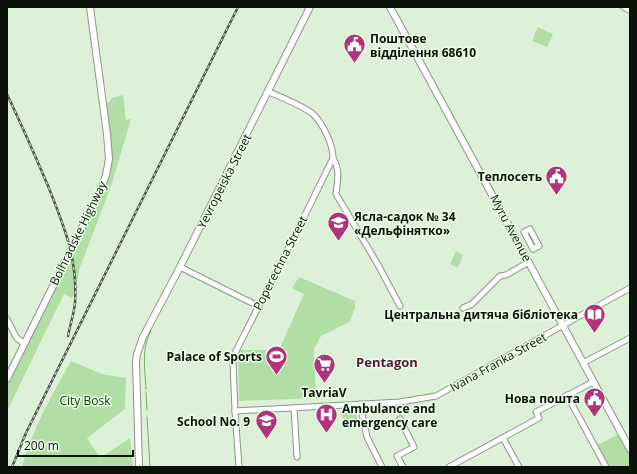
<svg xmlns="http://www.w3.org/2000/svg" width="637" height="474" font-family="'Open Sans',sans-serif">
	<rect width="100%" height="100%" fill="#ddf1d8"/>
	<g fill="#b0dea4">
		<path d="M 538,27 L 553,34 L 547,47 L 532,41 Z"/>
		<path d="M 123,95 L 126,120 L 131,119 L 111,186 L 80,267 L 75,293 L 72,298 L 64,294 L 7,411 L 7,386 L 55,288 L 109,172 L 106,105 L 112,98 Z"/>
		<path d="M 456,251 L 463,255 L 458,268 L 450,264 Z"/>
		<path d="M 299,277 L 355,301 L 355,308 L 349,322 L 321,336 L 314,349 L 316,398 L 239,401 L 238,352 L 240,350 L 279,350 L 304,294 L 292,288 Z"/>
		<path d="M 71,361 L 102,374 L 126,378 L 125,409 L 87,438 L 100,458 L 130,438 L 133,467 L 22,467 C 32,429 52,395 71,361 Z"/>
		<path d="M 356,412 L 358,425 L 350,429 L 340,413 Z"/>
		<path d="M 619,434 L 630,452 L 630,467 L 607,467 L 596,446 Z"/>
	</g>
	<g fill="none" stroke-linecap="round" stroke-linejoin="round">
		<g stroke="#70ac60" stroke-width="1">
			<path d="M 146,389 C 145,370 141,348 151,331"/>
			<path d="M 146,392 L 147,410"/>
			<path d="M 147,417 L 150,467"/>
		</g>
		<defs>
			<g id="minor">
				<path d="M 333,158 C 341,171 337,181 336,194 L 377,263 L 400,306"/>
				<path d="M 530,229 L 539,246 L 533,249 L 524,232 Z"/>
				<path d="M 180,267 L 258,306"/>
				<path d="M 463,308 L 472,304 L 500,276 L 506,275 L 529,262"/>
				<path d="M 7,319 L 16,337 L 24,344"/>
				<path d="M 583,363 L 630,338"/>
				<path d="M 567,395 L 606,467"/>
				<path d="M 360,404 L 367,437 L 382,467"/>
				<path d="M 294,408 L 297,457"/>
				<path d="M 235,411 L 400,402 L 436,396 L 630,288"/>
				<path d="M 400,419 L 414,447 L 397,456 L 403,467"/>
				<path d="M 503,438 L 519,467"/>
				<path d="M 239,467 L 235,411 L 233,362 L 235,353 L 310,205 L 333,158 C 333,144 323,124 313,114 C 303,106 281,97 269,92"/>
				<path d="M 449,467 L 539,418 L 536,412 L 593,382"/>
			</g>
			<g id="major">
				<path d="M 390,7 L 630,449"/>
				<path d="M 624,7 L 630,10"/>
				<path d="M 7,379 L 101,189 L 106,175 L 109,159 L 107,134 L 90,7"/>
				<path d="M 139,467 L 136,362 L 137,354 L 143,337 L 180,267 L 310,7"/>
			</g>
		</defs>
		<use href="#minor" stroke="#879982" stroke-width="7"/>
		<use href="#major" stroke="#879982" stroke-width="8"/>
		<use href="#minor" stroke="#fff" stroke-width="5"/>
		<use href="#major" stroke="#fff" stroke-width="6"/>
		<defs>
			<g id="rail">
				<path d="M 7,94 C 21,124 35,155 48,186 C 64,226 78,259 75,303 C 74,314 70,325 68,336"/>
				<path d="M 12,467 L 26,433 L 238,7"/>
			</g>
		</defs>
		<use href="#rail" stroke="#4a5447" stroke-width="2.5"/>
		<use href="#rail" stroke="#eafee5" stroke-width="1" stroke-dasharray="3" stroke-linecap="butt"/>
	</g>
	<defs>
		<symbol id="civic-pin" viewBox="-11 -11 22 30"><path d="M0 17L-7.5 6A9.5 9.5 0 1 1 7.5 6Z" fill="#b3327d" stroke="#eafee5"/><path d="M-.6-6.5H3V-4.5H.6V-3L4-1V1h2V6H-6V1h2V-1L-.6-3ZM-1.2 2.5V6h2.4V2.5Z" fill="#fff"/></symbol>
		<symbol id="school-pin" viewBox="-11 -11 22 30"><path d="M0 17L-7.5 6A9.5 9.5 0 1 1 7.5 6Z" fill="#b3327d" stroke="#eafee5"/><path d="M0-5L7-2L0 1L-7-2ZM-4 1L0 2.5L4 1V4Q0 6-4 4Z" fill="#fff"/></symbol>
		<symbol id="library-pin" viewBox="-11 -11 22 30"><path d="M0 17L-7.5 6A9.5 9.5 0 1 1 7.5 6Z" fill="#b3327d" stroke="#eafee5"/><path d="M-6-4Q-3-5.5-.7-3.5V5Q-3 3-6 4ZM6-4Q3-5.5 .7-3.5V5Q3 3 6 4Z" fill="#fff"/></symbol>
		<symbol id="stadium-pin" viewBox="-11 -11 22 30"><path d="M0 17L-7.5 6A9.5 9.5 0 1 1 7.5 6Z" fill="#b3327d" stroke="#eafee5"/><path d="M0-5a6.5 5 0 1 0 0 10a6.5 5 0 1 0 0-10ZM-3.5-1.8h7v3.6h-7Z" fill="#fff"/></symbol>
		<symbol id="supermarket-pin" viewBox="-11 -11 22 30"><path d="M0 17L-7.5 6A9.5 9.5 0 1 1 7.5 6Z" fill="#b3327d" stroke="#eafee5"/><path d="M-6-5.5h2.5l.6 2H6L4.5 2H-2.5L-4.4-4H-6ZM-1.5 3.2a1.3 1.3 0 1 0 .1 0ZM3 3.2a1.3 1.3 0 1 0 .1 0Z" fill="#fff"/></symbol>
		<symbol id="hospital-pin" viewBox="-11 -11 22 30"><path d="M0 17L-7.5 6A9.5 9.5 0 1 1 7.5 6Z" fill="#b3327d" stroke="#eafee5"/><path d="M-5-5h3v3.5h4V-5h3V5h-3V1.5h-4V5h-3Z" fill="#fff"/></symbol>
	</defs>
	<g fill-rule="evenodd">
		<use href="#civic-pin" x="342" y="32" width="25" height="34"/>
		<use href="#civic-pin" x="544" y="164" width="25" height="34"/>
		<use href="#school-pin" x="326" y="210" width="25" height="34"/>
		<use href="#library-pin" x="582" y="302" width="25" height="34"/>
		<use href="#stadium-pin" x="264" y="344" width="25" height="34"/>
		<use href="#supermarket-pin" x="312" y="352" width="25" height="34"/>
		<use href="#civic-pin" x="582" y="386" width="25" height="34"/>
		<use href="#hospital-pin" x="314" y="402" width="25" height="34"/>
		<use href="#school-pin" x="254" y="408" width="25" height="34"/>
	</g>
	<g text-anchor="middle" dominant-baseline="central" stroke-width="3" stroke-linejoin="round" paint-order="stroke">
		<g font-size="12" font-weight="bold" fill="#0b1209" stroke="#eafee5" text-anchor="end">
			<text x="370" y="38" text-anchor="start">Поштове<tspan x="370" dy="14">відділення 68610</tspan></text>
			<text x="542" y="176">Теплосеть</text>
			<text x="354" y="216" text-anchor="start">Ясла-садок № 34<tspan x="354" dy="14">«Дельфінятко»</tspan></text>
			<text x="578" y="314">Центральна дитяча бібліотека</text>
			<text x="262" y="356">Palace of Sports</text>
			<text x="324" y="392" text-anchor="middle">TavriaV</text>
			<text x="580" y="398">Нова пошта</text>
			<text x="342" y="408" text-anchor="start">Ambulance and<tspan x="342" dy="14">emergency care</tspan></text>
			<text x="250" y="421">School No. 9</text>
		</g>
		<g font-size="12" fill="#0b1209" stroke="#eafee5">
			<text transform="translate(224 181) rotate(-63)">Yevropeiska Street</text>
			<text transform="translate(511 228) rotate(62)">Myru Avenue</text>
			<text transform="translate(78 233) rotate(-64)">Bolhradske Highway</text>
			<text transform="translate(280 263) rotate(-63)">Poperechna Street</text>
			<text transform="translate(498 362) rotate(-29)">Ivana Franka Street</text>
		</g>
		<g font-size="12" fill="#0d3500" stroke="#eafee5">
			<text x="85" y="400">City Bosk</text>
		</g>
		<g font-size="13" font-weight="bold" fill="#56183b" stroke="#eafee5">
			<text x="387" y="362">Pentagon</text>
		</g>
	</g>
	<rect width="637" height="474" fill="none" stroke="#0b1209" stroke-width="16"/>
	<path d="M18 450v6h115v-6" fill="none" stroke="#0b1209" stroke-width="2"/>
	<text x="24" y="450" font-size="12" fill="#0b1209" stroke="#eafee5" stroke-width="3" paint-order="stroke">200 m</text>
</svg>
